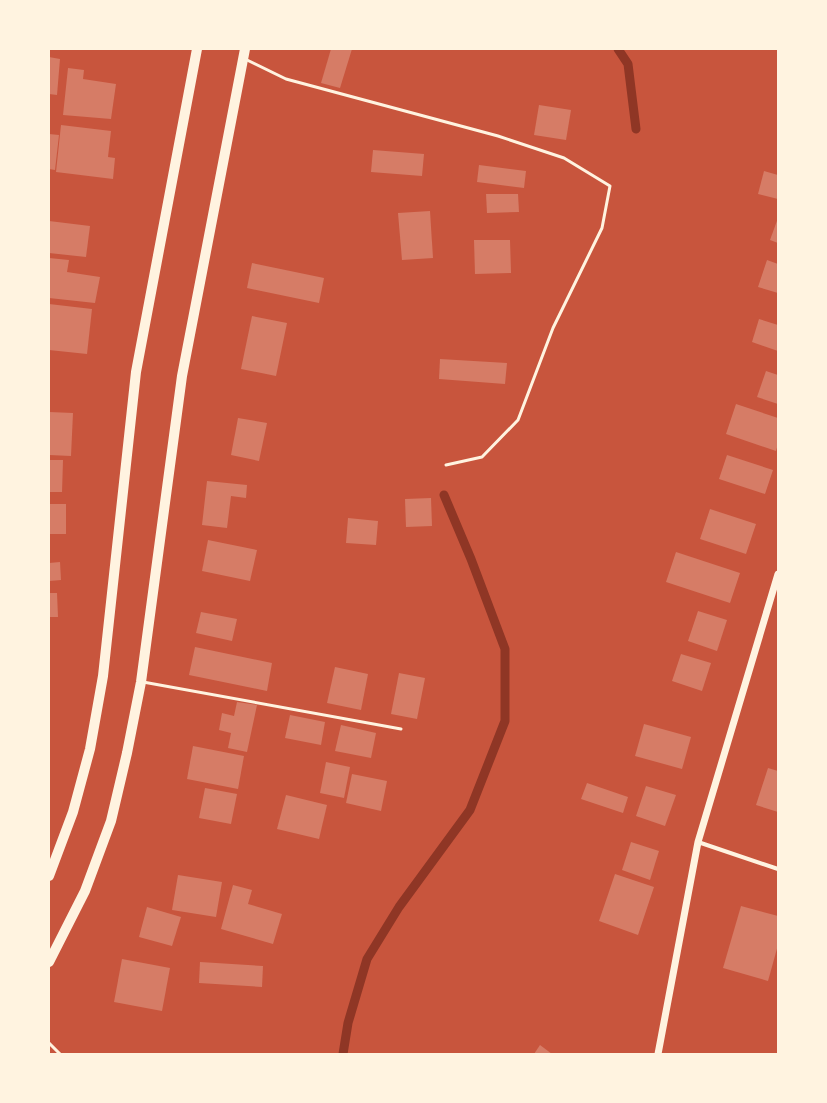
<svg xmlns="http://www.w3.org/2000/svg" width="827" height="1103" font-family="Arial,sans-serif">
	<rect width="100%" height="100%" fill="#c8553d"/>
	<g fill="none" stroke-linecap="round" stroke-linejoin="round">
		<g stroke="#8f3625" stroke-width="9">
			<path d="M 618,49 L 628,64 L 636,129"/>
			<path d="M 343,1054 L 348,1023 L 367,959 L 399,907 L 470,810 L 505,721 L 505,649 L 471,559 L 444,495"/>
		</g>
	</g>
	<g fill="#d67c66">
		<path d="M 331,49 L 352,49 L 340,88 L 321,83 Z"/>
		<path d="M 49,57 L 60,59 L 57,95 L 49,94 Z"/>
		<path d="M 68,68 L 84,70 L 83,79 L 116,84 L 111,119 L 63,115 Z"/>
		<path d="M 539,105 L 571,110 L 566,140 L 534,135 Z"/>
		<path d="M 61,125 L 111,131 L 108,157 L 115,158 L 113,179 L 56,172 Z"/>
		<path d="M 49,134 L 59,135 L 55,170 L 49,169 Z"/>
		<path d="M 373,150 L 424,154 L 422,176 L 371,172 Z"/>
		<path d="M 479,165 L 526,171 L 524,188 L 477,182 Z"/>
		<path d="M 764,171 L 778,175 L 778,199 L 758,194 Z"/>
		<path d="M 486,194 L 518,194 L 519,212 L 487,213 Z"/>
		<path d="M 430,211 L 433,258 L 402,260 L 398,213 Z"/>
		<path d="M 778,218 L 778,243 L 770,240 Z"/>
		<path d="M 49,221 L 90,226 L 86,257 L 49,253 Z"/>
		<path d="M 474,240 L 510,240 L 511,273 L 475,274 Z"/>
		<path d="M 49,258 L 69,260 L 67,272 L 100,277 L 95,303 L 49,298 Z"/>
		<path d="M 767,260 L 778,264 L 778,293 L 758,287 Z"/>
		<path d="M 252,263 L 324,278 L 319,303 L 247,288 Z"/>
		<path d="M 49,304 L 92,309 L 87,354 L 49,350 Z"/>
		<path d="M 252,316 L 287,323 L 276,376 L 241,369 Z"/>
		<path d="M 759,319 L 778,325 L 778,351 L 752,342 Z"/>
		<path d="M 440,359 L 507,363 L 505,384 L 439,379 Z"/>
		<path d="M 766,371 L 778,375 L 778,404 L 757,397 Z"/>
		<path d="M 736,404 L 778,418 L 778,444 L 776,451 L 726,434 Z"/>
		<path d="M 49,412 L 73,413 L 71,456 L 49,455 Z"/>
		<path d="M 238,418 L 267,423 L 259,461 L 231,455 Z"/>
		<path d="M 727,455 L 773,470 L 765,494 L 719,479 Z"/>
		<path d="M 49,460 L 63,460 L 62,492 L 49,492 Z"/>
		<path d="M 207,481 L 247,485 L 246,498 L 231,496 L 227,528 L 202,525 Z"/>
		<path d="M 431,498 L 432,526 L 406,527 L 405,499 Z"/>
		<rect x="49" y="504" width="17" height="30"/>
		<path d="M 710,509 L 756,524 L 746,554 L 700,539 Z"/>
		<path d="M 348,518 L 378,521 L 376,545 L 346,543 Z"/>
		<path d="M 208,540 L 257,550 L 250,581 L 202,571 Z"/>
		<path d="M 676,552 L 740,573 L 730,603 L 666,582 Z"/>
		<path d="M 60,562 L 61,580 L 49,581 L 49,563 Z"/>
		<path d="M 49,593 L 57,593 L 58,617 L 49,617 Z"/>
		<path d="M 698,611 L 727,620 L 717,651 L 688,641 Z"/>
		<path d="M 201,612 L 237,619 L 232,641 L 196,633 Z"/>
		<path d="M 195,647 L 272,663 L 267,691 L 189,675 Z"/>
		<path d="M 681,654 L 711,663 L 702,691 L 672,681 Z"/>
		<path d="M 335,667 L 368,674 L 361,710 L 327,703 Z"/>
		<path d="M 399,673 L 425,678 L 417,719 L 391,714 Z"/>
		<path d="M 237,702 L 257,705 L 247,752 L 228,748 L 231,733 L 219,730 L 222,713 L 234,716 Z"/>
		<path d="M 290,715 L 325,722 L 321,745 L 285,738 Z"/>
		<path d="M 644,724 L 691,737 L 682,769 L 635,756 Z"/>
		<path d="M 341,725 L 376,733 L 371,758 L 335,751 Z"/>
		<path d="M 193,746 L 244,756 L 238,789 L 187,779 Z"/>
		<path d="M 326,762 L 350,767 L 344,798 L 320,793 Z"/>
		<path d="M 768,768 L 778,771 L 778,812 L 756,805 Z"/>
		<path d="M 352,774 L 387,781 L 381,811 L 346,803 Z"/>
		<path d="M 587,783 L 628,797 L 623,813 L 581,799 Z"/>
		<path d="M 646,786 L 676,795 L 665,826 L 636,816 Z"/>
		<path d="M 205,788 L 237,794 L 231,824 L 199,818 Z"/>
		<path d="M 286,795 L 327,805 L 319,839 L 277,829 Z"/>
		<path d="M 631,842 L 659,851 L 650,880 L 622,870 Z"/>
		<path d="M 615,874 L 654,887 L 638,935 L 599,921 Z"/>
		<path d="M 178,875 L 222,882 L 216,917 L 172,910 Z"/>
		<path d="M 233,885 L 252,890 L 248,904 L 282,914 L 273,944 L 221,929 Z"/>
		<path d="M 741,906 L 778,916 L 778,945 L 768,981 L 723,968 Z"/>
		<path d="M 147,907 L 181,917 L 172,946 L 139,937 Z"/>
		<path d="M 122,959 L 170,968 L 162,1011 L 114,1002 Z"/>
		<path d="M 200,962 L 263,966 L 262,987 L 199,983 Z"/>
		<path d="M 540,1045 L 552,1054 L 534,1054 Z"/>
	</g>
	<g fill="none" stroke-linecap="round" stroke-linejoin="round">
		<g stroke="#fff3e0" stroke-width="3">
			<path d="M 245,59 L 286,79 L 498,136 L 564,158 L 610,186 L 602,228 L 553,328 L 518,420 L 482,457 L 446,465"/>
			<path d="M 143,682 L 401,729"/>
			<path d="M 49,1043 L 60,1054"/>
		</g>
		<path stroke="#fff3e0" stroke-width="4" d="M 698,842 L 778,869"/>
		<path stroke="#fff3e0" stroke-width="7" d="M 658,1054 L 698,842 L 778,574"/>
		<g stroke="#fff3e0" stroke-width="10">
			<path d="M 49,876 L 73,812 L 90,749 L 103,676 L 136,372 L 197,49"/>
			<path d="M 49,962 L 85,891 L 111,821 L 127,753 L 141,682 L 182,376 L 245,49"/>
		</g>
	</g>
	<rect width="827" height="1103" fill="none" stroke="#fff3e0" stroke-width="100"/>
</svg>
